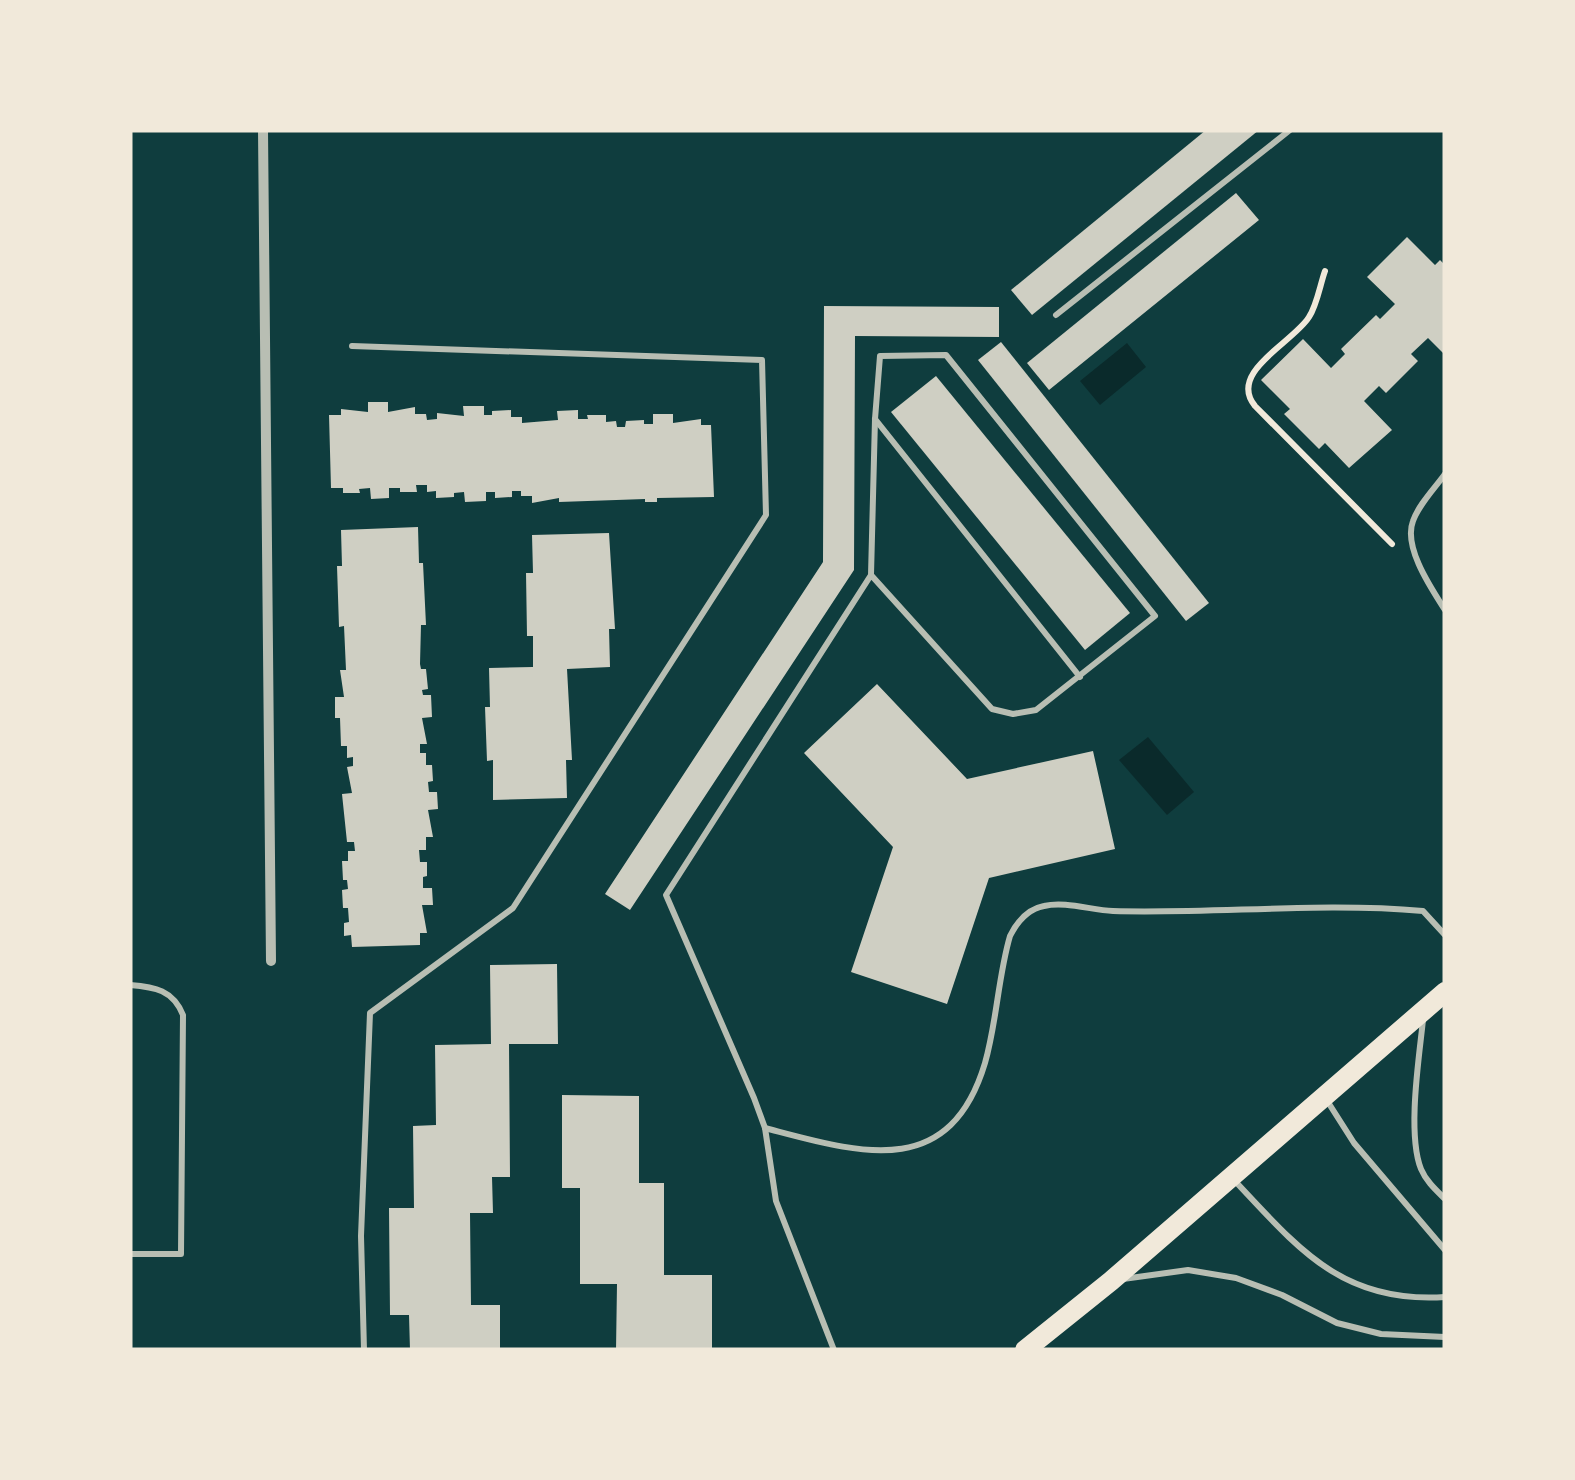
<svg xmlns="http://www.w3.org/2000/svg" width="1575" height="1480" font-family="Figtree,sans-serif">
	<rect width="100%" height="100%" fill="#0f3d3e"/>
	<g fill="#0a2a2b">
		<path d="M 1127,343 L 1146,367 L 1100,405 L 1080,381 Z"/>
		<path d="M 1148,737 L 1194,792 L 1167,815 L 1119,760 Z"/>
	</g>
	<g fill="#cfcfc3">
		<path d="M 1206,130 L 1259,130 L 1032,315 L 1011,290 Z"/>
		<path d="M 1236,193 L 1259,220 L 1049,390 L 1027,363 Z"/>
		<path d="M 1407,237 L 1435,265 L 1440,260 L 1445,265 L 1445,355 L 1428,338 L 1411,354 L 1418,361 L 1386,393 L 1379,386 L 1364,401 L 1392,430 L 1349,468 L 1325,443 L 1319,449 L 1284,414 L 1290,409 L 1261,380 L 1303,339 L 1331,368 L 1345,354 L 1341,349 L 1376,315 L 1380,319 L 1395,304 L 1367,277 Z"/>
		<path d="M 824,306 L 999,307 L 999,337 L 855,336 L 854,570 L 630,910 L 605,894 L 823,562 Z"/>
		<path d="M 1001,342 L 1209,603 L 1186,621 L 978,360 Z"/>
		<path d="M 936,376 L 1130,613 L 1085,650 L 891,412 Z"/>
		<path d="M 368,402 L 388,402 L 388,412 L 415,407 L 415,414 L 426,414 L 427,420 L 437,419 L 437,413 L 464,416 L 463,406 L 484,406 L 484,415 L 492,415 L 492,411 L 511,410 L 511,417 L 522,417 L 522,423 L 558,420 L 557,411 L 578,410 L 578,419 L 588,419 L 587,415 L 606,415 L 606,422 L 616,421 L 617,427 L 625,427 L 626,421 L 644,420 L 644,424 L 653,424 L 653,414 L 673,414 L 673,423 L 701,419 L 701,425 L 711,425 L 714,497 L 657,498 L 657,502 L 645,502 L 645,499 L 559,502 L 559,498 L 532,503 L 532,496 L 521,496 L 521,491 L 512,491 L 512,497 L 495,498 L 495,492 L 486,492 L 486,501 L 465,502 L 464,492 L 454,493 L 454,497 L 436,498 L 436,491 L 427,492 L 427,485 L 416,485 L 417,492 L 400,492 L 400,488 L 389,488 L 389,498 L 371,499 L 370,488 L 359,489 L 360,493 L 343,493 L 343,488 L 331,488 L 329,415 L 341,415 L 341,409 L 368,412 Z"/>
		<path d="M 418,527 L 419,563 L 423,563 L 426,625 L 421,625 L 420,664 L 421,669 L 426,669 L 428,689 L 422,690 L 423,695 L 431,695 L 432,717 L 422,718 L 427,744 L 420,744 L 420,753 L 426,753 L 426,765 L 432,765 L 433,781 L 428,782 L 429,792 L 437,792 L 438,809 L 428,810 L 433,837 L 426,837 L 426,850 L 419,850 L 420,862 L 427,862 L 427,876 L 423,877 L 423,888 L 432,888 L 433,905 L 422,905 L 427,933 L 420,933 L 420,945 L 352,947 L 351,935 L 344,936 L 344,923 L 349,922 L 348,908 L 343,908 L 342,890 L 348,889 L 347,880 L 343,880 L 342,861 L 348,861 L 348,851 L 355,851 L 354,842 L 347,842 L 342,794 L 352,793 L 347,767 L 353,766 L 353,757 L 347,758 L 347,746 L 341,746 L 340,718 L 335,718 L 335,697 L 344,697 L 340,670 L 346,670 L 344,626 L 339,627 L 337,566 L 342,566 L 341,530 Z"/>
		<path d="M 609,533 L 615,629 L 609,629 L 610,667 L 567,669 L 572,760 L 566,760 L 567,798 L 493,800 L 493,760 L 487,761 L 485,707 L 490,707 L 489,668 L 533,667 L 533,636 L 527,636 L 526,573 L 533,573 L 532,535 Z"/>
		<path d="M 877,684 L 967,779 L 1093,751 L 1115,849 L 989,878 L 947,1004 L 851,972 L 893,847 L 804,753 Z"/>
		<path d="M 557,964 L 558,1044 L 509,1044 L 510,1177 L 492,1177 L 493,1213 L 470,1213 L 471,1305 L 500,1305 L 500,1350 L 410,1350 L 409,1315 L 390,1315 L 389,1208 L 414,1208 L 413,1126 L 436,1125 L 435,1045 L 491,1044 L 490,965 Z"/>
		<path d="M 562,1095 L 639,1096 L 639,1183 L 664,1183 L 664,1275 L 712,1275 L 712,1350 L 616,1350 L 617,1284 L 580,1284 L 580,1188 L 562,1188 Z"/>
	</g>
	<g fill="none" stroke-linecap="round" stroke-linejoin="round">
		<path stroke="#f1e9da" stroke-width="6" d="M 1325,271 C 1320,285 1317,305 1309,317 C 1294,342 1227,372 1255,406 L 1392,544"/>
		<g stroke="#b8beb3" stroke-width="6">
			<path d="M 1056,315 L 1290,130"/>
			<path d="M 352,346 L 762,360 L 766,515 L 513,908 L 370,1013 L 361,1236 L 364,1350"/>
			<path d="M 875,419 L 1080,677"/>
			<path d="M 1445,474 C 1435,488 1419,504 1413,521 C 1403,547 1431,588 1445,610"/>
			<path d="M 130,985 C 155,987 173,990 183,1015 L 181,1254 L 130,1254"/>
			<path d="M 1423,1020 C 1419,1058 1407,1134 1421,1169 C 1426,1181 1436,1190 1445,1199"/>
			<path d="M 1326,1099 L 1354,1143 L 1445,1250"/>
			<path d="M 765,1128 C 857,1152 949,1183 985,1063 C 997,1021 998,977 1010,936 C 1017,922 1028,909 1044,906 C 1065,901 1091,910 1113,911 C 1216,914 1319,902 1423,911 L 1445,935"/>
			<path d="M 1234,1180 C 1298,1248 1342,1304 1445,1297"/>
			<path d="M 1123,1279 L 1188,1270 L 1236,1278 L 1282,1295 L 1337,1323 L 1381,1334 L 1445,1337"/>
			<path d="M 834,1350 L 776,1201 L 765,1128 L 754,1098 L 666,895 L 871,575 L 875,419 L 880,356 L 946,355 L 1155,616 L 1036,710 L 1013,714 L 992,709 L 871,575"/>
		</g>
		<path stroke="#b8beb3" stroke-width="10" d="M 263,130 L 271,961"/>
		<path stroke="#f1e9da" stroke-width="20" d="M 1025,1350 L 1111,1281 L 1445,992"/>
	</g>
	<rect width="1575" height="1480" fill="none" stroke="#f1e9da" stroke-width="265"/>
</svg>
